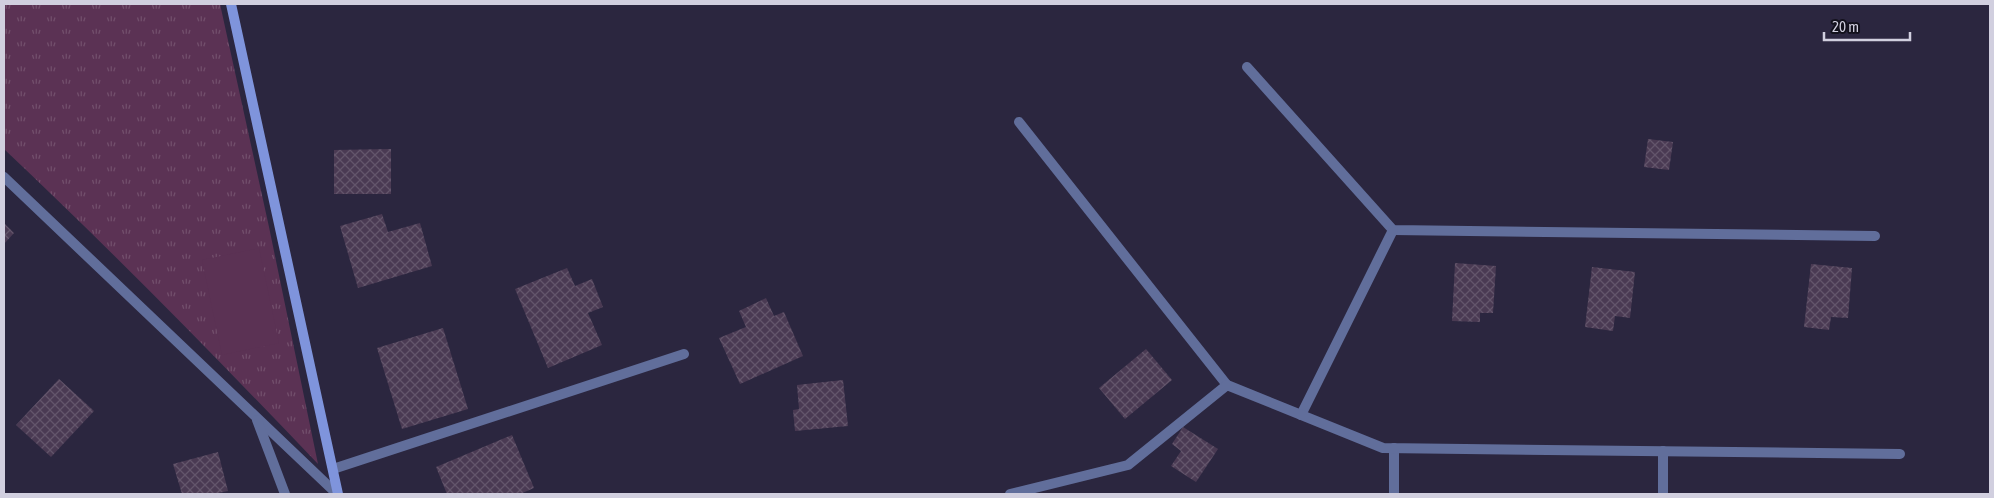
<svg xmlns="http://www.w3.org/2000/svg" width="1994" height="498" font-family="'Asap Condensed',sans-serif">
	<defs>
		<pattern id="grass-tufts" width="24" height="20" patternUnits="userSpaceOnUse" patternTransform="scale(1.25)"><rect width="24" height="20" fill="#5b3254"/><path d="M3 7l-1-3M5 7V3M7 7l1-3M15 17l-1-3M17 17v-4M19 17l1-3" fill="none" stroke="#724f6c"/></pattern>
		<pattern id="building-cross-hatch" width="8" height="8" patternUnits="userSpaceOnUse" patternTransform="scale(1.25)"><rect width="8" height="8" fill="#4a3a53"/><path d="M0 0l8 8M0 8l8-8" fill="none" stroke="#63556b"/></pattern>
	</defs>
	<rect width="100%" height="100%" fill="#2b263f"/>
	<path fill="url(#grass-tufts)" d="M 4,4 L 220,4 L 269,227 L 318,464 C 216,357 112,251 4,149 Z"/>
	<path fill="#5b3254" d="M 259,248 L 279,343 L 222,355 L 202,260 Z"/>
	<g fill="url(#building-cross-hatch)">
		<path d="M 1648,139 L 1673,142 L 1669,170 L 1644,167 Z"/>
		<path d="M 391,149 L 391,194 L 334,194 L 334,150 Z"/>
		<path d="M 382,214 L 388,232 L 420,223 L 432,266 L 358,288 L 340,226 Z"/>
		<path d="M 4,223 L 14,233 L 4,244 Z"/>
		<path d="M 1455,263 L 1496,266 L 1493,313 L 1480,313 L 1480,322 L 1452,321 Z"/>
		<path d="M 1811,264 L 1852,268 L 1848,318 L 1831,317 L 1829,330 L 1804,327 Z"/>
		<path d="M 1592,267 L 1635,272 L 1630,318 L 1615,316 L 1613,331 L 1585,327 Z"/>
		<path d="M 567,268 L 575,286 L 592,279 L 603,307 L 588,313 L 602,345 L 548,368 L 515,289 Z"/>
		<path d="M 766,298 L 774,316 L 784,312 L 803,356 L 740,384 L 719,338 L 746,327 L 739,311 Z"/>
		<path d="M 443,328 L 468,409 L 402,429 L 377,348 Z"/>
		<path d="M 1146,349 L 1172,380 L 1125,419 L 1099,388 Z"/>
		<path d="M 59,379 L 94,411 L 51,457 L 16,425 Z"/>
		<path d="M 843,380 L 848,426 L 795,431 L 793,410 L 799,409 L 797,385 Z"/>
		<path d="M 1183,427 L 1218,449 L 1196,482 L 1171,466 L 1181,451 L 1172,444 Z"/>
		<path d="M 512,435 L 534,488 L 520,494 L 447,494 L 436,467 Z"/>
		<path d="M 218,452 L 228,491 L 214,494 L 182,494 L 173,464 Z"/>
	</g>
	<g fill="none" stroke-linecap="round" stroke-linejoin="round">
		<g stroke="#616e9b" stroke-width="10">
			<path d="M 1247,67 L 1393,230 L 1875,236"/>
			<path d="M 1019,122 L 1227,385"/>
			<path d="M 4,177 L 337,494"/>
			<path d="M 1301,415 L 1393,230"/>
			<path d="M 257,420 L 285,494"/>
			<path d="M 1394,448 L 1394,494"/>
			<path d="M 1663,451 L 1663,494"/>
			<path d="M 333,469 L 684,354"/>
			<path d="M 1010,494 L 1128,465 L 1227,385 L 1383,448 L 1900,454"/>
		</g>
		<path stroke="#7f94dc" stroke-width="10" d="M 231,4 L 338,494"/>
	</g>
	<rect width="1994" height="498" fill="none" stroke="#d1cfdf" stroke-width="10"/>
	<path d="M1824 32v8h86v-8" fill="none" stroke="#d1cfdf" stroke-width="2.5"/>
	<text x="1832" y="32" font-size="15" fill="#d1cfdf" stroke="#13111c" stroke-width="4" paint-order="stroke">20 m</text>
</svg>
